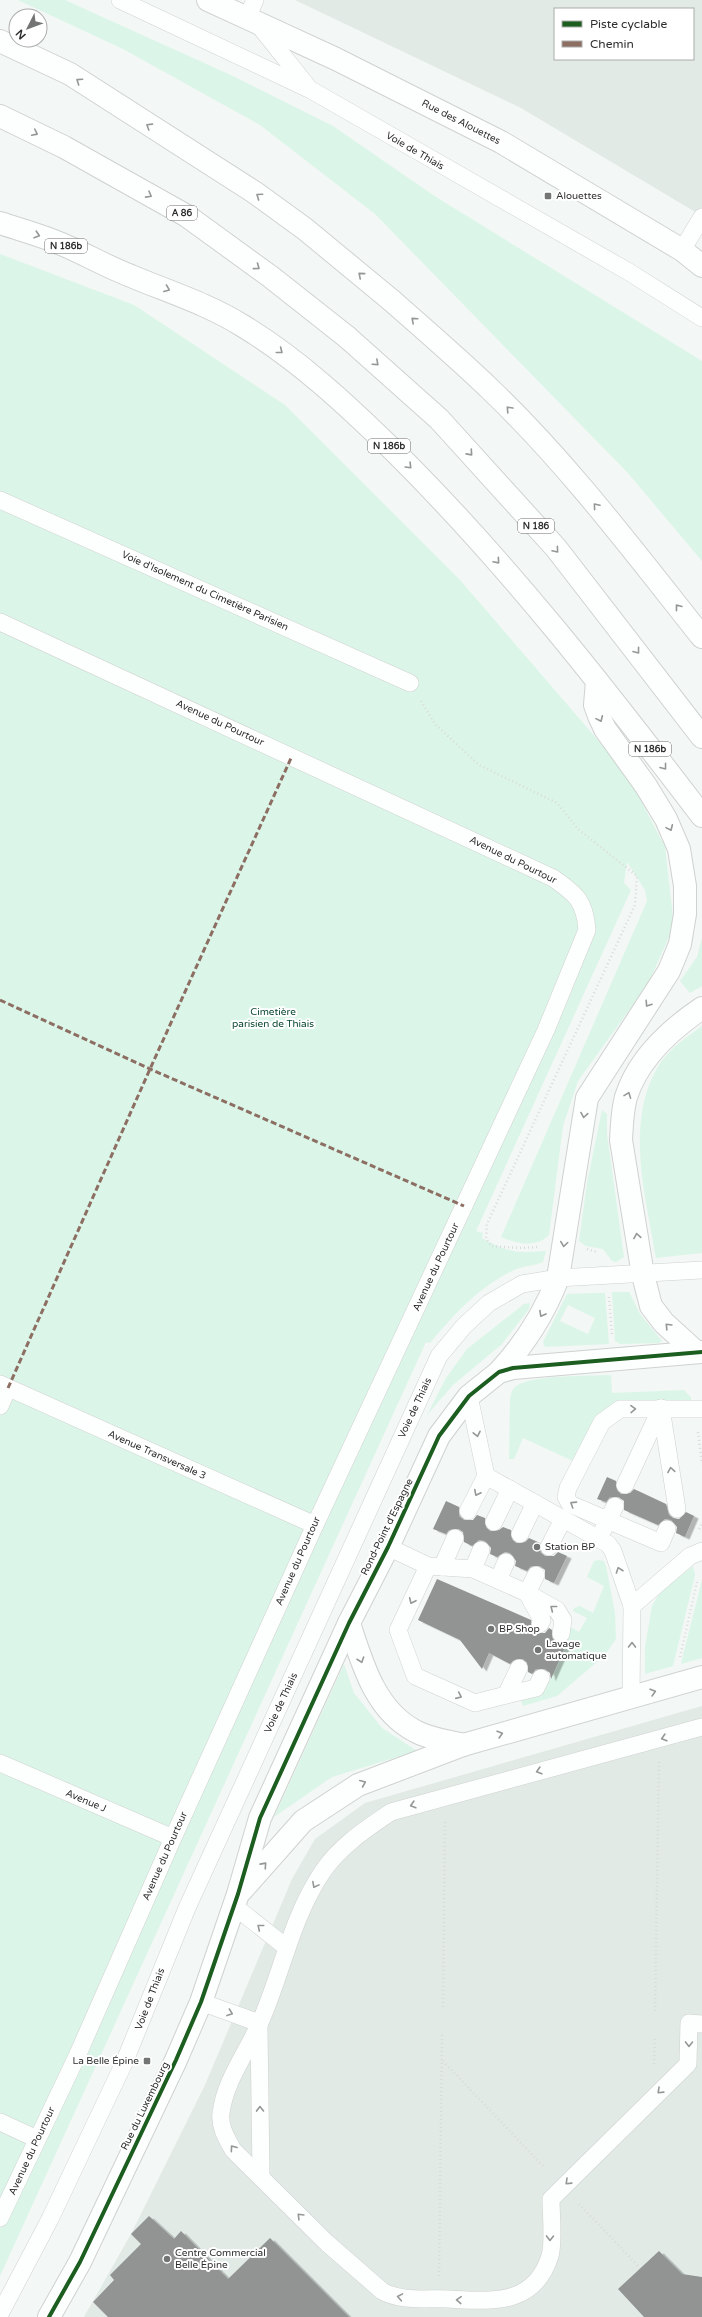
<svg xmlns="http://www.w3.org/2000/svg" width="702" height="2317" font-family="'Varela Round',sans-serif">
	<defs>
		<filter id="shadow"><feDropShadow dx="4.5" dy="2.5" stdDeviation="0" flood-color="#0004"/></filter>
	</defs>
	<rect width="100%" height="100%" fill="#f3f7f5"/>
	<g fill="#e1eae5" fill-rule="evenodd">
		<path d="M 295,0 L 702,0 L 702,216 L 521,108 ZM 555,9 L 693,9 L 693,59 L 555,59 Z"/>
		<path d="M 702,1706 L 702,2317 L 84,2317 L 131,2234 L 205,2085 L 292,1879 L 315,1839 L 365,1803 Z"/>
	</g>
	<g fill="#dbf6e8" fill-rule="evenodd">
		<path d="M 18,0 L 65,0 L 235,77 L 333,126 L 436,197 L 702,361 L 702,561 L 627,472 L 375,214 L 260,125 L 123,49 Z"/>
		<path d="M 0,254 L 134,305 L 285,405 L 460,580 L 627,774 L 665,847 L 673,917 L 669,937 L 648,984 L 578,1081 L 563,1126 L 549,1235 C 536,1248 517,1244 501,1237 L 647,901 L 645,890 L 627,862 L 624,883 L 631,890 L 476,1231 L 483,1233 L 482,1238 C 510,1253 514,1253 546,1251 L 543,1262 C 534,1266 523,1266 514,1270 C 480,1286 453,1315 430,1343 L 426,1342 L 0,2276 Z"/>
		<path d="M 702,938 L 702,986 L 690,993 L 680,981 L 697,957 Z"/>
		<path d="M 702,1026 L 702,1253 L 656,1258 C 646,1196 623,1119 661,1062 C 671,1048 688,1036 702,1026 Z"/>
		<path d="M 602,1110 L 607,1114 L 607,1134 L 624,1257 L 616,1262 L 612,1261 L 603,1249 L 586,1246 L 579,1241 L 587,1183 Z"/>
		<path d="M 612,1292 L 629,1292 L 640,1314 L 662,1341 L 659,1343 L 620,1344 L 615,1341 Z"/>
		<path d="M 593,1293 L 605,1293 L 609,1344 L 545,1347 L 543,1342 L 567,1294 ZM 568,1305 L 595,1318 L 588,1334 L 560,1321 Z"/>
		<path d="M 530,1303 L 529,1309 L 502,1344 L 453,1385 L 427,1415 L 446,1378 L 467,1349 L 524,1304 Z"/>
		<path d="M 611,1375 L 612,1393 L 684,1390 L 691,1397 L 691,1401 L 618,1400 L 597,1418 L 573,1461 L 523,1438 L 514,1459 L 509,1459 L 510,1398 C 512,1392 512,1388 518,1385 C 534,1375 590,1376 611,1375 Z"/>
		<path d="M 599,1560 L 604,1561 L 606,1566 L 615,1613 L 616,1639 L 604,1656 L 557,1696 L 523,1706 L 521,1701 L 535,1693 L 543,1679 L 549,1682 L 569,1638 L 563,1635 L 567,1625 L 579,1632 L 587,1618 L 573,1611 L 574,1608 L 580,1606 L 593,1613 L 604,1586 L 587,1577 L 594,1561 Z"/>
		<path d="M 693,1566 L 695,1575 L 673,1666 L 645,1674 L 645,1647 L 652,1606 L 661,1591 Z"/>
		<path d="M 702,1580 L 702,1658 L 681,1664 L 683,1655 Z"/>
		<path d="M 344,1664 L 354,1693 L 382,1728 L 417,1751 L 332,1777 L 274,1817 Z"/>
	</g>
	<g fill="#929493" filter="url(#shadow)">
		<path d="M 607,1477 L 616,1481 L 617,1490 L 621,1494 L 630,1493 L 634,1489 L 666,1504 L 669,1515 L 673,1518 L 679,1519 L 686,1512 L 694,1516 L 685,1537 L 676,1533 L 677,1527 L 671,1520 L 665,1519 L 658,1525 L 624,1510 L 624,1501 L 619,1497 L 610,1497 L 606,1502 L 597,1499 Z"/>
		<path d="M 446,1501 L 459,1507 L 459,1516 L 464,1520 L 473,1520 L 477,1515 L 485,1518 L 486,1527 L 490,1531 L 499,1530 L 503,1527 L 511,1530 L 512,1539 L 516,1543 L 525,1542 L 529,1538 L 540,1543 L 540,1552 L 545,1556 L 554,1556 L 558,1552 L 567,1556 L 554,1583 L 545,1579 L 545,1570 L 540,1566 L 531,1566 L 527,1571 L 515,1566 L 516,1561 L 510,1553 L 505,1552 L 497,1557 L 490,1554 L 491,1548 L 485,1541 L 479,1540 L 472,1546 L 464,1542 L 463,1532 L 459,1529 L 449,1530 L 446,1534 L 433,1529 Z"/>
		<path d="M 437,1579 L 531,1620 L 531,1629 L 536,1633 L 545,1633 L 549,1628 L 552,1630 L 552,1637 L 555,1642 L 560,1644 L 568,1641 L 551,1679 L 550,1673 L 545,1669 L 536,1669 L 532,1674 L 528,1672 L 527,1663 L 523,1659 L 514,1660 L 510,1664 L 489,1653 L 482,1669 L 460,1640 L 418,1620 Z"/>
		<path d="M 149,2216 L 174,2239 L 181,2231 L 228,2279 L 270,2238 L 349,2317 L 108,2317 L 93,2302 L 114,2280 L 110,2275 L 141,2244 L 131,2234 Z"/>
		<path d="M 659,2251 L 682,2274 L 702,2277 L 702,2317 L 644,2317 L 618,2289 Z"/>
	</g>
	<g fill="none" stroke-linecap="round" stroke-linejoin="round">
		<defs>
			<g id="service">
				<path d="M 120,0 L 311,90 L 629,272 L 702,318"/>
				<path d="M 247,18 L 255,0"/>
				<path d="M 257,23 L 308,87"/>
				<path d="M 682,250 L 702,217"/>
				<path d="M 0,500 L 410,683"/>
				<path d="M 0,622 L 553,878 C 576,894 585,901 587,930 L 546,1030 L 315,1525 L 173,1838 L 78,2054 L 0,2218"/>
				<path d="M 0,1384 L 315,1525"/>
				<path d="M 0,1406 L 8,1388"/>
				<path d="M 661,1408 L 677,1509"/>
				<path d="M 486,1476 L 608,1544 L 613,1551 L 632,1606"/>
				<path d="M 625,1485 L 661,1408"/>
				<path d="M 468,1511 L 486,1476 L 469,1396"/>
				<path d="M 494,1522 L 510,1489"/>
				<path d="M 667,1529 L 661,1543 L 570,1504 L 566,1497 L 568,1488 L 602,1422 L 620,1409 L 702,1409"/>
				<path d="M 603,1530 L 615,1506"/>
				<path d="M 520,1534 L 535,1503"/>
				<path d="M 388,1547 L 428,1566 L 473,1569 L 527,1593 L 557,1610 L 563,1620 L 561,1634"/>
				<path d="M 549,1547 L 563,1519"/>
				<path d="M 428,1566 L 398,1630 L 415,1676 L 475,1703 L 506,1695 L 519,1668"/>
				<path d="M 442,1567 L 455,1538"/>
				<path d="M 473,1569 L 481,1550"/>
				<path d="M 498,1580 L 506,1562"/>
				<path d="M 527,1593 L 542,1620 L 540,1624"/>
				<path d="M 527,1593 L 536,1575"/>
				<path d="M 506,1695 L 536,1688 L 541,1678"/>
				<path d="M 631,1698 L 632,1606 L 690,1556 L 702,1551"/>
				<path d="M 702,1727 L 391,1812 C 366,1829 340,1846 323,1871 C 291,1918 282,1974 259,2025 C 246,2054 225,2081 221,2113 C 219,2126 227,2139 233,2150 L 327,2243 L 382,2291 C 401,2302 427,2298 448,2299 C 490,2301 534,2307 550,2256 C 554,2242 551,2215 551,2199 L 688,2064 L 689,2023 L 702,2024"/>
				<path d="M 0,1763 L 173,1838"/>
				<path d="M 234,1906 L 286,1947"/>
				<path d="M 201,2002 L 259,2023"/>
				<path d="M 259,2028 L 261,2176"/>
				<path d="M 0,2122 L 37,2139"/>
				<path d="M 0,2314 L 50,2219 L 124,2063 L 187,1908 L 439,1356 L 464,1326 L 489,1303 L 522,1284 L 558,1278 L 702,1270"/>
			</g>
			<g id="tertiary">
				<path d="M 643,1275 L 651,1306 L 664,1323 L 696,1352"/>
				<path d="M 499,1372 C 525,1344 544,1314 558,1278"/>
				<path d="M 349,1623 C 362,1663 375,1710 415,1731 C 429,1739 448,1741 463,1745"/>
				<path d="M 241,1891 L 303,1821 L 358,1785 L 463,1745 L 702,1677"/>
				<path d="M 49,2317 L 80,2262 L 176,2060 L 201,2002 L 238,1894 L 260,1818 L 349,1623 L 388,1547 L 439,1436 L 469,1396 L 499,1372 L 513,1368 L 702,1352"/>
			</g>
			<path id="secondary" d="M 208,0 L 336,59 L 501,142 L 682,250 L 702,266"/>
			<g id="trunk">
				<path d="M 0,223 C 18,229 36,234 54,241 C 80,251 105,266 131,276 C 169,292 208,304 243,326 C 299,360 348,406 395,452 C 508,564 606,690 702,816"/>
				<path d="M 391,300 C 425,330 460,360 492,391 C 570,466 635,553 702,637"/>
				<path d="M 347,337 L 439,419 L 556,548 L 702,737"/>
				<path d="M 643,1275 L 621,1140 C 622,1125 622,1111 626,1097 C 638,1059 671,1029 702,1008"/>
				<path d="M 558,1278 L 587,1098 L 669,971 L 680,944 L 685,914 L 685,886 L 679,849 L 666,819 L 646,786 L 605,729 L 599,716 L 595,705 L 597,681"/>
			</g>
			<g id="motorway">
				<path d="M 0,41 L 70,74 L 254,192 L 305,229 L 391,300"/>
				<path d="M 0,116 L 64,147 L 187,216 L 271,277 L 347,337"/>
			</g>
		</defs>
		<use href="#service" stroke="#cfd2d0" stroke-width="18"/>
		<use href="#tertiary" stroke="#cfd2d0" stroke-width="24"/>
		<use href="#secondary" stroke="#cfd2d0" stroke-width="24"/>
		<use href="#trunk" stroke="#cfd2d0" stroke-width="24"/>
		<use href="#motorway" stroke="#cfd2d0" stroke-width="24"/>
		<g stroke="#dadbdb" stroke-width="2.5" stroke-dasharray="1 3" stroke-linecap="butt">
			<path d="M 421,701 L 435,724 L 479,765 L 557,803 L 578,829 L 637,876 L 635,905 L 487,1224 L 486,1238 L 491,1246 L 519,1248 L 538,1247"/>
			<path d="M 587,1249 L 597,1252"/>
			<path d="M 609,1297 L 612,1334"/>
			<path d="M 698,1432 L 702,1464"/>
			<path d="M 699,1529 L 702,1524"/>
			<path d="M 680,1657 L 697,1582"/>
			<path d="M 443,2007 L 445,1820"/>
			<path d="M 655,2011 L 659,1762"/>
			<path d="M 443,2061 L 544,2167"/>
			<path d="M 654,2064 L 655,2036"/>
			<path d="M 579,2204 L 640,2268"/>
			<path d="M 439,2276 L 442,2034"/>
		</g>
		<use href="#service" stroke="#fdfefe" stroke-width="17"/>
		<use href="#tertiary" stroke="#fdfefe" stroke-width="22"/>
		<use href="#secondary" stroke="#fdfefe" stroke-width="22"/>
		<use href="#trunk" stroke="#fdfefe" stroke-width="22"/>
		<use href="#motorway" stroke="#fdfefe" stroke-width="22"/>
		<g stroke="#8d6e63" stroke-width="3" stroke-dasharray="6 3" stroke-linecap="butt">
			<path d="M 0,1000 L 150,1069 L 464,1206"/>
			<path d="M 8,1388 L 150,1069 L 292,756"/>
		</g>
		<defs>
			<path id="cycleway" d="M 49,2317 L 80,2262 L 176,2060 L 201,2002 L 238,1894 L 260,1818 L 349,1623 L 388,1547 L 439,1436 L 469,1396 L 499,1372 L 513,1368 L 702,1352"/>
		</defs>
		<use href="#cycleway" stroke="#fff" stroke-width="6"/>
		<use href="#cycleway" stroke="#1b5e20" stroke-width="4"/>
	</g>
	<defs><path id="oneway-chevron" d="M-2-3.5L2.5 0L-2 3.5" fill="none" stroke-width="1.6" stroke-linecap="round" stroke-linejoin="round"/></defs>
	<g stroke="#959696">
		<use href="#oneway-chevron" transform="translate(79 81) rotate(-146)"/>
		<use href="#oneway-chevron" transform="translate(149 126) rotate(-148)"/>
		<use href="#oneway-chevron" transform="translate(35 133) rotate(26)"/>
		<use href="#oneway-chevron" transform="translate(149 195) rotate(29)"/>
		<use href="#oneway-chevron" transform="translate(259 196) rotate(-145)"/>
		<use href="#oneway-chevron" transform="translate(37 235) rotate(18)"/>
		<use href="#oneway-chevron" transform="translate(257 267) rotate(36)"/>
		<use href="#oneway-chevron" transform="translate(361 275) rotate(-140)"/>
		<use href="#oneway-chevron" transform="translate(167 289) rotate(21)"/>
		<use href="#oneway-chevron" transform="translate(414 320) rotate(-138)"/>
		<use href="#oneway-chevron" transform="translate(280 351) rotate(38)"/>
		<use href="#oneway-chevron" transform="translate(376 363) rotate(42)"/>
		<use href="#oneway-chevron" transform="translate(509 409) rotate(-133)"/>
		<use href="#oneway-chevron" transform="translate(470 453) rotate(48)"/>
		<use href="#oneway-chevron" transform="translate(409 466) rotate(45)"/>
		<use href="#oneway-chevron" transform="translate(596 506) rotate(-130)"/>
		<use href="#oneway-chevron" transform="translate(556 550) rotate(50)"/>
		<use href="#oneway-chevron" transform="translate(497 561) rotate(49)"/>
		<use href="#oneway-chevron" transform="translate(678 607) rotate(-128)"/>
		<use href="#oneway-chevron" transform="translate(637 651) rotate(52)"/>
		<use href="#oneway-chevron" transform="translate(600 719) rotate(66)"/>
		<use href="#oneway-chevron" transform="translate(664 767) rotate(52)"/>
		<use href="#oneway-chevron" transform="translate(670 828) rotate(66)"/>
		<use href="#oneway-chevron" transform="translate(648 1004) rotate(123)"/>
		<use href="#oneway-chevron" transform="translate(628 1095) rotate(-69)"/>
		<use href="#oneway-chevron" transform="translate(584 1115) rotate(99)"/>
		<use href="#oneway-chevron" transform="translate(637 1236) rotate(-99)"/>
		<use href="#oneway-chevron" transform="translate(564 1244) rotate(98)"/>
		<use href="#oneway-chevron" transform="translate(542 1314) rotate(119)"/>
		<use href="#oneway-chevron" transform="translate(668 1326) rotate(-134)"/>
		<use href="#oneway-chevron" transform="translate(633 1409) rotate(-1)"/>
		<use href="#oneway-chevron" transform="translate(477 1434) rotate(78)"/>
		<use href="#oneway-chevron" transform="translate(671 1470) rotate(-99)"/>
		<use href="#oneway-chevron" transform="translate(477 1493) rotate(117)"/>
		<use href="#oneway-chevron" transform="translate(573 1504) rotate(-147)"/>
		<use href="#oneway-chevron" transform="translate(619 1570) rotate(-109)"/>
		<use href="#oneway-chevron" transform="translate(412 1601) rotate(115)"/>
		<use href="#oneway-chevron" transform="translate(553 1608) rotate(-142)"/>
		<use href="#oneway-chevron" transform="translate(632 1645) rotate(-89)"/>
		<use href="#oneway-chevron" transform="translate(361 1660) rotate(71)"/>
		<use href="#oneway-chevron" transform="translate(653 1692) rotate(-16)"/>
		<use href="#oneway-chevron" transform="translate(459 1696) rotate(24)"/>
		<use href="#oneway-chevron" transform="translate(500 1734) rotate(-16)"/>
		<use href="#oneway-chevron" transform="translate(664 1738) rotate(164)"/>
		<use href="#oneway-chevron" transform="translate(539 1771) rotate(164)"/>
		<use href="#oneway-chevron" transform="translate(363 1783) rotate(-23)"/>
		<use href="#oneway-chevron" transform="translate(413 1805) rotate(164)"/>
		<use href="#oneway-chevron" transform="translate(264 1865) rotate(-48)"/>
		<use href="#oneway-chevron" transform="translate(315 1885) rotate(118)"/>
		<use href="#oneway-chevron" transform="translate(260 1927) rotate(-141)"/>
		<use href="#oneway-chevron" transform="translate(230 2013) rotate(20)"/>
		<use href="#oneway-chevron" transform="translate(689 2044) rotate(91)"/>
		<use href="#oneway-chevron" transform="translate(660 2091) rotate(136)"/>
		<use href="#oneway-chevron" transform="translate(260 2109) rotate(-91)"/>
		<use href="#oneway-chevron" transform="translate(233 2148) rotate(-126)"/>
		<use href="#oneway-chevron" transform="translate(568 2182) rotate(136)"/>
		<use href="#oneway-chevron" transform="translate(300 2216) rotate(-135)"/>
		<use href="#oneway-chevron" transform="translate(550 2238) rotate(91)"/>
		<use href="#oneway-chevron" transform="translate(400 2297) rotate(-170)"/>
		<use href="#oneway-chevron" transform="translate(459 2300) rotate(-177)"/>
	</g>
	<g fill="#727574" stroke="#fff" stroke-width="1.5">
		<rect x="544" y="192" width="8" height="8" rx="2"/>
		<circle cx="537" cy="1547" r="4"/>
		<circle cx="491" cy="1629" r="4"/>
		<circle cx="538" cy="1650" r="4"/>
		<rect x="143" y="2057" width="8" height="8" rx="2"/>
		<circle cx="167" cy="2259" r="4"/>
	</g>
	<g text-anchor="middle" dominant-baseline="central" stroke-width="4" stroke-linejoin="round" paint-order="stroke">
		<g fill="#fff" stroke="#6c6d6d" stroke-width="1">
			<rect x="167" y="206" width="30" height="14" rx="3"/>
			<rect x="45" y="239" width="42" height="14" rx="3"/>
			<rect x="368" y="439" width="42" height="14" rx="3"/>
			<rect x="518" y="519" width="36" height="14" rx="3"/>
			<rect x="629" y="742" width="42" height="14" rx="3"/>
		</g>
		<g font-size="9" font-weight="bold" fill="#2d2f2e">
			<text x="182" y="213">A 86</text>
			<text x="66" y="246">N 186b</text>
			<text x="389" y="446">N 186b</text>
			<text x="536" y="526">N 186</text>
			<text x="650" y="749">N 186b</text>
		</g>
		<g font-size="10" fill="#2d2f2e" stroke="#fff">
			<text transform="translate(461 122) rotate(27)">Rue des Alouettes</text>
			<text transform="translate(415 151) rotate(30)">Voie de Thiais</text>
			<text transform="translate(205 591) rotate(24)">Voie d'Isolement du Cimetière Parisien</text>
			<text transform="translate(220 723) rotate(25)">Avenue du Pourtour</text>
			<text transform="translate(513 860) rotate(26)">Avenue du Pourtour</text>
			<text transform="translate(436 1267) rotate(-65)">Avenue du Pourtour</text>
			<text transform="translate(415 1408) rotate(-65)">Voie de Thiais</text>
			<text transform="translate(157 1455) rotate(24)">Avenue Transversale 3</text>
			<text transform="translate(387 1527) rotate(-64)">Rond-Point d'Espagne</text>
			<text transform="translate(298 1561) rotate(-66)">Avenue du Pourtour</text>
			<text transform="translate(281 1703) rotate(-65)">Voie de Thiais</text>
			<text transform="translate(86 1801) rotate(23)">Avenue J</text>
			<text transform="translate(165 1856) rotate(-66)">Avenue du Pourtour</text>
			<text transform="translate(150 1999) rotate(-69)">Voie de Thiais</text>
			<text transform="translate(145 2106) rotate(-64)">Rue du Luxembourg</text>
			<text transform="translate(32 2151) rotate(-65)">Avenue du Pourtour</text>
		</g>
		<g font-size="10" fill="#2d2f2e" stroke="#fff" text-anchor="start">
			<text x="556" y="196">Alouettes</text>
			<text x="545" y="1547">Station BP</text>
			<text x="499" y="1629">BP Shop</text>
			<text x="546" y="1644">Lavage<tspan x="546" dy="12">automatique</tspan></text>
			<text x="139" y="2061" text-anchor="end">La Belle Épine</text>
			<text x="175" y="2253">Centre Commercial<tspan x="175" dy="12">Belle Épine</tspan></text>
		</g>
		<g font-size="10" fill="#09462f" stroke="#fff">
			<text x="273" y="1012">Cimetière<tspan x="273" dy="12">parisien de Thiais</tspan></text>
		</g>
	</g>
	<rect x="554" y="8" width="140" height="52" fill="#ffffff" stroke="#abacab"/>
	<rect x="562" y="21" width="20" height="6" fill="#1b5e20" stroke="#abacab"/>
	<text x="590" y="28" font-size="12" fill="#2d2f2e">Piste cyclable</text>
	<rect x="562" y="41" width="20" height="6" fill="#8d6e63" stroke="#abacab"/>
	<text x="590" y="48" font-size="12" fill="#2d2f2e">Chemin</text>
	<g transform="translate(28 28) rotate(228)"><circle r="19" fill="#ffffff" stroke="#abacab"/>
	<path d="M0-3L7 15L0 10L-7 15Z" fill="#727574"/>
	<text y="-6" font-size="11" font-weight="bold" text-anchor="middle" fill="#2d2f2e">N</text>
	</g>
</svg>
